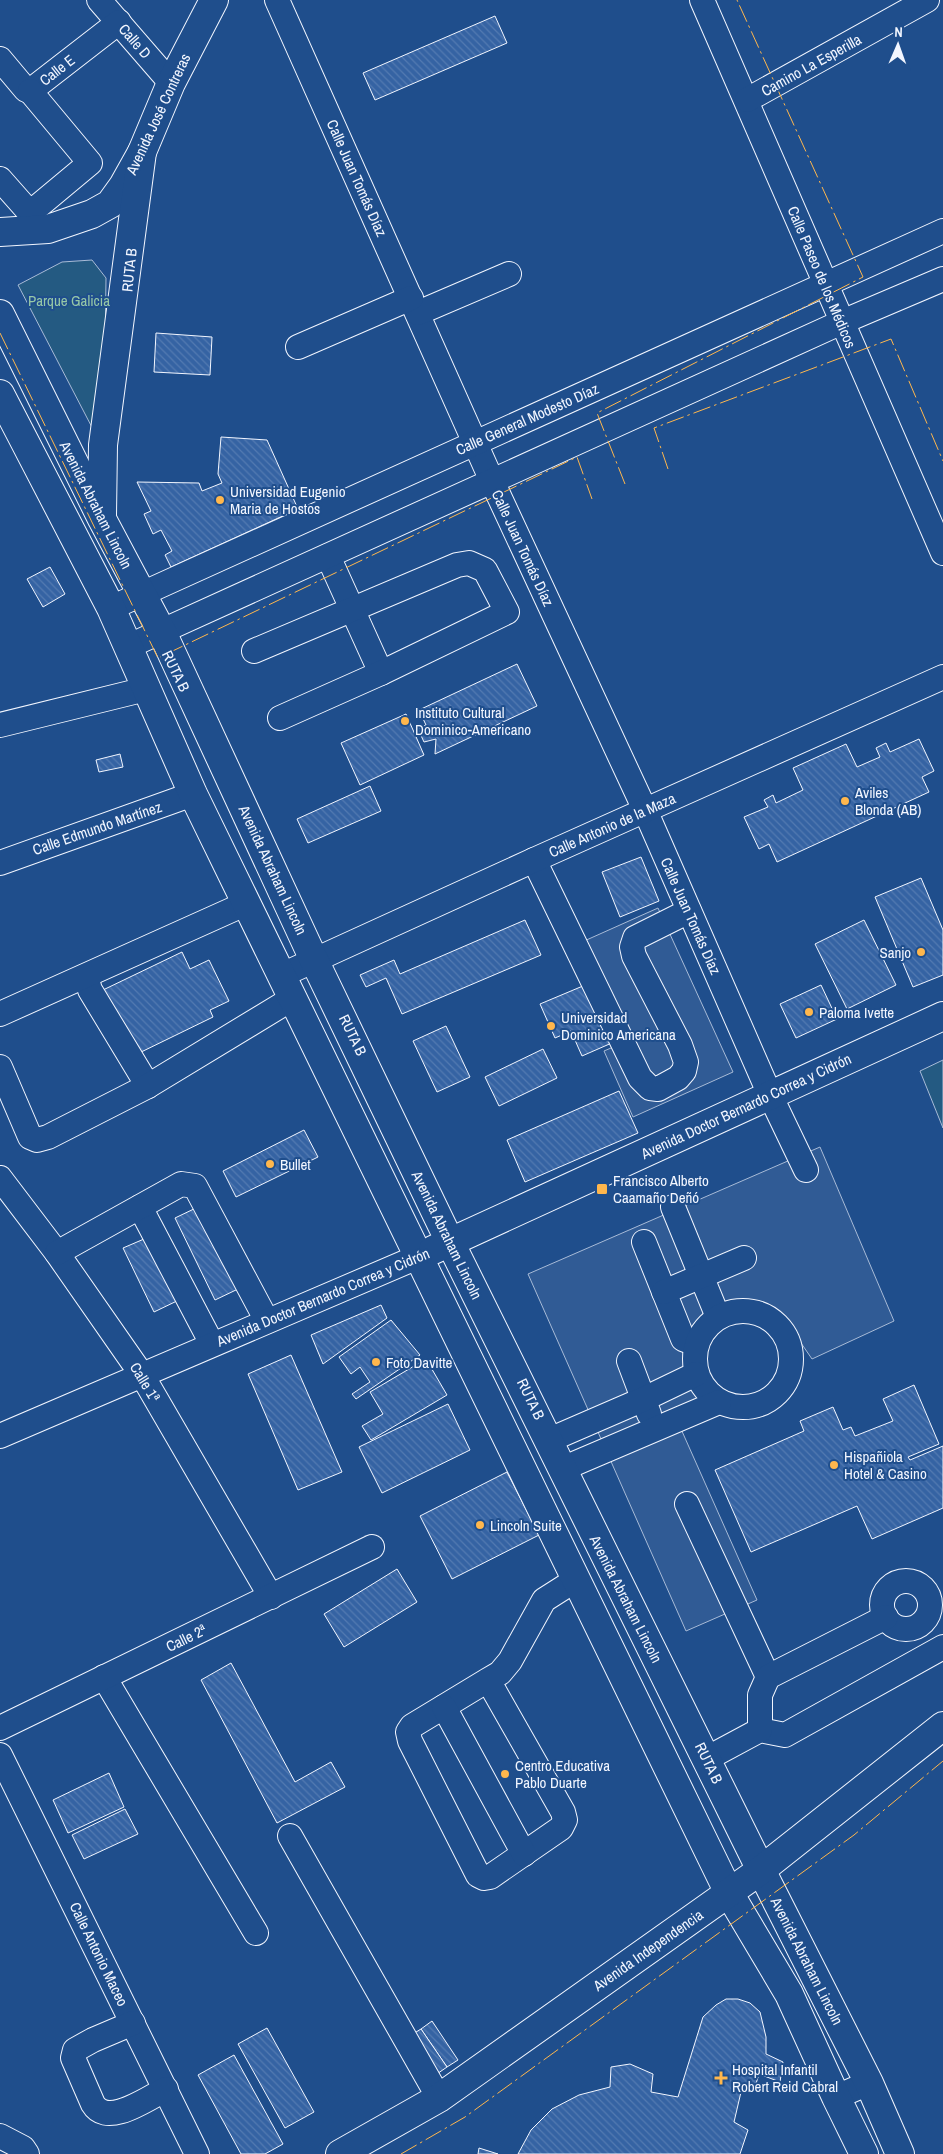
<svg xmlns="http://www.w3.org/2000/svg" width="943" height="2154" font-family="'Archivo Narrow',sans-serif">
	<defs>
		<pattern id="building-back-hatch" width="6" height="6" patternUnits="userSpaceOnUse" patternTransform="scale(1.25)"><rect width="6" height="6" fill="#3563a3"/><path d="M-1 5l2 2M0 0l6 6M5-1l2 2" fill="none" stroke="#537ab1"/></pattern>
	</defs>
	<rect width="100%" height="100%" fill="#1f4e8c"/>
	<g fill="#245a82" stroke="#a8bbd7">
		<path d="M 92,260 L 106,278 L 104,422 L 97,437 L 18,285 L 62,262 Z"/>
		<path d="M 943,1060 L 943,1128 L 920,1071 Z"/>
	</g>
	<g fill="#305b95" stroke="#a8bbd7">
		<path d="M 658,908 L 733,1072 L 633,1117 L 604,1051 L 618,1045 L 573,946 Z"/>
		<path d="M 820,1147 L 894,1321 L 812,1359 L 790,1327 L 764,1313 L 735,1315 L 708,1337 L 703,1377 L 719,1413 L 681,1429 L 757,1600 L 686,1631 L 528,1274 Z"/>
	</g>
	<g fill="url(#building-back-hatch)" stroke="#f2f6ff">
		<path d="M 495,16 L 507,43 L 375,100 L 363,73 Z"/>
		<path d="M 156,333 L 212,337 L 210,375 L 154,372 Z"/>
		<path d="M 221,437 L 267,440 L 298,509 L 171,567 L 165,555 L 172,551 L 161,530 L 153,534 L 144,514 L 151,511 L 137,482 L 199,483 L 202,491 L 222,483 L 218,474 Z"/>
		<path d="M 50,567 L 65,594 L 43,607 L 27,579 Z"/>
		<path d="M 517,664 L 537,706 L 435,754 L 436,739 L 424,742 L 418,729 L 426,725 L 419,710 Z"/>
		<path d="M 406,714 L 424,755 L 360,785 L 341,743 Z"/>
		<path d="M 919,739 L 934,771 L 922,777 L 929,792 L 777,862 L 769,844 L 759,849 L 744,817 L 768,807 L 764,800 L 773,795 L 776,803 L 803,790 L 793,768 L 846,744 L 857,767 L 880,757 L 876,748 L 886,743 L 890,752 Z"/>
		<path d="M 120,754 L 123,767 L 99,772 L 96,760 Z"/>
		<path d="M 370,786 L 381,811 L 308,843 L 297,819 Z"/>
		<path d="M 641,857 L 659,901 L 620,917 L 602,872 Z"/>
		<path d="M 921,878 L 943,930 L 943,975 L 913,987 L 875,897 Z"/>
		<path d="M 525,920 L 541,955 L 402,1014 L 386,978 L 366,987 L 360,975 L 394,960 L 400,974 Z"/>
		<path d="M 864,920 L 896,985 L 847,1009 L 815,944 Z"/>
		<path d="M 182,952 L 190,969 L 209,960 L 229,1001 L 210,1010 L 213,1017 L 135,1055 L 103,990 Z"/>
		<path d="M 590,983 L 614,1042 L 582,1056 L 571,1031 L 555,1038 L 540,1004 Z"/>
		<path d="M 821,985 L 837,1019 L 796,1038 L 780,1004 Z"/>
		<path d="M 446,1026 L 470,1077 L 437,1092 L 413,1041 Z"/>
		<path d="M 543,1049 L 557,1078 L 499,1106 L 485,1077 Z"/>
		<path d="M 619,1091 L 638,1133 L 525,1182 L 507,1140 Z"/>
		<path d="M 304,1130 L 318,1157 L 236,1197 L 223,1171 Z"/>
		<path d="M 198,1207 L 238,1289 L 215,1300 L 175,1218 Z"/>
		<path d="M 151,1236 L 181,1299 L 154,1312 L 123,1248 Z"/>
		<path d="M 381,1305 L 387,1318 L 323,1364 L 311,1335 Z"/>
		<path d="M 391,1320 L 420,1355 L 356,1399 L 352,1394 L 370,1382 L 360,1367 L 351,1374 L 339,1357 Z"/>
		<path d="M 291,1355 L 342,1472 L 298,1490 L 248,1374 Z"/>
		<path d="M 426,1359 L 447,1395 L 371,1440 L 362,1426 L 383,1414 L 370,1392 Z"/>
		<path d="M 914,1385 L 939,1444 L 908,1457 L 910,1460 L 943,1446 L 943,1508 L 872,1539 L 857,1506 L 751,1552 L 715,1470 L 804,1431 L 800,1421 L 833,1407 L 843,1430 L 851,1427 L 855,1436 L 893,1421 L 883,1399 Z"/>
		<path d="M 448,1404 L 470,1450 L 382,1493 L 359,1447 Z"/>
		<path d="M 507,1472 L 539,1535 L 452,1579 L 420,1516 Z"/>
		<path d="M 397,1569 L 417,1602 L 344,1647 L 324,1614 Z"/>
		<path d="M 231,1663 L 295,1782 L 331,1762 L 345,1787 L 277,1823 L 201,1680 Z"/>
		<path d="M 109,1773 L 124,1807 L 68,1833 L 53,1800 Z"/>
		<path d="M 125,1809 L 138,1834 L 84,1859 L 72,1835 Z"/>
		<path d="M 726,1999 L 738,1999 L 750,2003 L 760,2012 L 766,2037 L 766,2054 L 783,2062 L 780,2082 L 759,2074 L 754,2090 L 741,2092 L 734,2122 L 748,2130 L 740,2154 L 518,2154 L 531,2130 L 552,2109 L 579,2095 L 610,2087 L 611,2067 L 630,2064 L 653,2074 L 651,2092 L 678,2097 L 703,2017 L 716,2005 Z"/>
		<path d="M 432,2021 L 458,2060 L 447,2067 L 421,2029 Z"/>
		<path d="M 267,2028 L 314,2112 L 285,2128 L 238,2044 Z"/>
		<path d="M 421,2029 L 447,2067 L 434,2076 L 408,2037 Z"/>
		<path d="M 234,2055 L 283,2144 L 265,2154 L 241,2154 L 198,2075 Z"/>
		<path d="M 479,2148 L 498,2154 L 478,2154 Z"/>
	</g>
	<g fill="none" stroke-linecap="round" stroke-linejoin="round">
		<defs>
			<g id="minor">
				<path d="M 99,0 L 171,83"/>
				<path d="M 277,0 L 492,481 L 645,810 L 770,1095 L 806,1170"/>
				<path d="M 702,0 L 943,553"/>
				<path d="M 0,59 L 26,90 L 30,91 L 119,22"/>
				<path d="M 747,100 L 927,0"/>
				<path d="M 0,179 L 30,213 L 90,163 L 30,91"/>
				<path d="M 418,313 L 509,274"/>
				<path d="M 298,347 L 411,298"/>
				<path d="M 328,556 L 381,673"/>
				<path d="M 111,608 L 943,231"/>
				<path d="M 127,647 L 842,322 L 943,279"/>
				<path d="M 254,651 L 457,565 L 469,563 L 485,570 L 507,612 L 381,673 L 280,718"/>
				<path d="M 0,725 L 146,689"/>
				<path d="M 534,860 L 640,1078 L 650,1088 L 658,1089 L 678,1078 L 684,1071 L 686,1062 L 680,1045 L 634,956 L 632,947 L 635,938 L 689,911"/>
				<path d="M 0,863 L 193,794"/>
				<path d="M 282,975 L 534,860 L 943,677"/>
				<path d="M 86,976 L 90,990 L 148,1086"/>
				<path d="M 0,1014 L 247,903"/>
				<path d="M 0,1067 L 30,1137 L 37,1140 L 48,1137 L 148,1086 L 293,998"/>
				<path d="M 0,1178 L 57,1253 L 142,1375 L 271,1597"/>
				<path d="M 140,1207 L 212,1344"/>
				<path d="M 673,1207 L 718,1317"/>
				<path d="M 644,1242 L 683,1339 L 696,1344"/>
				<path d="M 57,1253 L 181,1184 L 195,1186 L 267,1321"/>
				<path d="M 664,1292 L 744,1258"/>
				<circle cx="743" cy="1359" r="48"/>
				<path d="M 629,1361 L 649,1414"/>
				<path d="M 0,1436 L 420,1256"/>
				<path d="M 547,1441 L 644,1399 L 696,1374"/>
				<path d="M 562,1469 L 719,1402"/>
				<path d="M 687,1504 L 768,1677"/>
				<circle cx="906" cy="1605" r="24"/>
				<path d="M 104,1677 L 256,1933"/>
				<path d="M 488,1680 L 563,1812 L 565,1820 L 561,1828 L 490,1877 L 484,1878 L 478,1875 L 410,1741 L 408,1732 L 412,1726 L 488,1680 L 500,1673 L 510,1661 L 544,1600 L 577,1579"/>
				<path d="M 444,1707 L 524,1854"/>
				<path d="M 0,1728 L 372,1547"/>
				<path d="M 760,1730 L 785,1735 L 943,1647"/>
				<path d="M 0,1755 L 197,2154"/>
				<path d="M 706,1759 L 760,1730 L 760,1695 L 768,1677 L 886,1617"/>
				<path d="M 290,1836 L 439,2098"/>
				<path d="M 133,2023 L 93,2040 L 75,2050 L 73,2058 L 93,2104 C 107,2128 148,2098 166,2089"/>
				<path d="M 836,2097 L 869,2083"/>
				<path d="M 0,2136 L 23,2148 L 27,2154"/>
			</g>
			<g id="major">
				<path d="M 0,232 L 48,229 L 92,214 L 110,204 L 123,186 L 142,152 L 171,83 L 214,0"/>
				<path d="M 0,314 L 102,519 L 162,632 L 315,962 L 450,1242 L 761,1870 L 869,2083 L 900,2154"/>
				<path d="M 0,394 L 111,608 L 193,794 L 729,1893 L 789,1994 L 836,2097 L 864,2154"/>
				<path d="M 102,515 L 103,445 L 142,152"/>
				<path d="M 433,1250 L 943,1016"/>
				<path d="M 340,2154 L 439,2098 L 761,1870 L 943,1726"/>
			</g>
		</defs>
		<use href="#minor" stroke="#f2f6ff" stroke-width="26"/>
		<use href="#major" stroke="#f2f6ff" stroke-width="30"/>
		<use href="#minor" stroke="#1f4e8c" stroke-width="24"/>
		<use href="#major" stroke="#1f4e8c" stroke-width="28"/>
		<g stroke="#ffb74d" stroke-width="1" stroke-dasharray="18 4 2.5 4" stroke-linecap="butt">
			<path d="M 0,333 L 158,658 L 577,457 L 592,499"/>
			<path d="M 668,469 L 654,428 L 891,339 L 943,461"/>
			<path d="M 625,484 L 597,413 L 863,277 L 737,0"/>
			<path d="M 401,2154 L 465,2117 L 854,1835 L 943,1761"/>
		</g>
	</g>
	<g fill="#ffb74d" stroke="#1f4e8c" stroke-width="2">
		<circle cx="220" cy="500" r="5"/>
		<circle cx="405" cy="721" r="5"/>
		<circle cx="845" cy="801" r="5"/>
		<circle cx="921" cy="952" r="5"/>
		<circle cx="809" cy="1012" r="5"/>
		<circle cx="551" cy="1026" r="5"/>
		<circle cx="270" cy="1164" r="5"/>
		<rect x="596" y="1183" width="12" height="12" rx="2.5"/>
		<circle cx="376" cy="1362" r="5"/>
		<circle cx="834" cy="1465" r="5"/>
		<circle cx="480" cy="1525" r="5"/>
		<circle cx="505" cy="1774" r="5"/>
		<path d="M718.5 2070.5h5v5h5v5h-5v5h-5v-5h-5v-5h5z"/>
	</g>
	<g text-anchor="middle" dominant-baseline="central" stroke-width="4" stroke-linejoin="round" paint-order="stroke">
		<g font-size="15" fill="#f2f6ff" stroke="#1f4e8c">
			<text transform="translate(135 41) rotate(49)">Calle D</text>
			<text transform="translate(811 65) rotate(-29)">Camino La Esperilla</text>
			<text transform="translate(57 70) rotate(-38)">Calle E</text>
			<text transform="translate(158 114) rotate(-65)">Avenida José Contreras</text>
			<text transform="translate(357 178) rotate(66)">Calle Juan Tomás Díaz</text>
			<text transform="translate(129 270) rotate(-84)">RUTA B</text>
			<text transform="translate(822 277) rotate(67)">Calle Paseo de los Médicos</text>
			<text transform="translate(527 419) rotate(-24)">Calle General Modesto Díaz</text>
			<text transform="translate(96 505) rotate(63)">Avenida Abraham Lincoln</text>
			<text transform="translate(523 548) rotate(65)">Calle Juan Tomás Díaz</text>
			<text transform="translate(176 671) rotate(64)">RUTA B</text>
			<text transform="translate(612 825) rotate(-24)">Calle Antonio de la Maza</text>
			<text transform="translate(97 828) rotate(-19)">Calle Edmundo Martínez</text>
			<text transform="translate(273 870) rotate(65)">Avenida Abraham Lincoln</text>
			<text transform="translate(691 916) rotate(66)">Calle Juan Tomás Díaz</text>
			<text transform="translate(353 1035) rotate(64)">RUTA B</text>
			<text transform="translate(746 1106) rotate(-25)">Avenida Doctor Bernardo Correa y Cidrón</text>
			<text transform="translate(447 1235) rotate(64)">Avenida Abraham Lincoln</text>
			<text transform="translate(323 1297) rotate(-23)">Avenida Doctor Bernardo Correa y Cidrón</text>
			<text transform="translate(145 1382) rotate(59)">Calle 1ª</text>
			<text transform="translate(531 1399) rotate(64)">RUTA B</text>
			<text transform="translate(626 1599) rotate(63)">Avenida Abraham Lincoln</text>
			<text transform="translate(186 1638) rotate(-26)">Calle 2ª</text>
			<text transform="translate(709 1763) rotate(64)">RUTA B</text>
			<text transform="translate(648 1950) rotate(-35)">Avenida Independencia</text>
			<text transform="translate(99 1954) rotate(64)">Calle Antonio Maceo</text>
			<text transform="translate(807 1961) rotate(63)">Avenida Abraham Lincoln</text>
		</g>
		<g font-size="15" fill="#97c8a6" stroke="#1f4e8c">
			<text x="69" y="300">Parque Galicia</text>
		</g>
		<g font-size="15" fill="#f2f6ff" stroke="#1f4e8c" text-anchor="start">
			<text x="230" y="491">Universidad Eugenio<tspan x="230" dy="17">Maria de Hostos</tspan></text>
			<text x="415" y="712">Instituto Cultural<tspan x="415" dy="17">Dominico-Americano</tspan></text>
			<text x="855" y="792">Aviles<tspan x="855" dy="17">Blonda (AB)</tspan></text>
			<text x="911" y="952" text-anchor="end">Sanjo</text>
			<text x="819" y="1012">Paloma Ivette</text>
			<text x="561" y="1017">Universidad<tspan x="561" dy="17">Dominico Americana</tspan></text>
			<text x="280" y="1164">Bullet</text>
			<text x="613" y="1180">Francisco Alberto<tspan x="613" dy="17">Caamaño Deñó</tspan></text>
			<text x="386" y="1362">Foto Davitte</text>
			<text x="844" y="1456">Hispañiola<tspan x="844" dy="17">Hotel &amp; Casino</tspan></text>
			<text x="490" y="1525">Lincoln Suite</text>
			<text x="515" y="1765">Centro Educativa<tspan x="515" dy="17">Pablo Duarte</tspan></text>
			<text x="732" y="2069">Hospital Infantil<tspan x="732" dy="17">Robert Reid Cabral</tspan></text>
		</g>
	</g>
	<g transform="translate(898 45) rotate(2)" stroke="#1f4e8c" stroke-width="4" paint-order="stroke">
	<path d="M0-4L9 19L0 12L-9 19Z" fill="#f2f6ff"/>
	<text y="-8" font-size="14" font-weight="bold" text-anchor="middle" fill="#f2f6ff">N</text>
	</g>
</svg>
